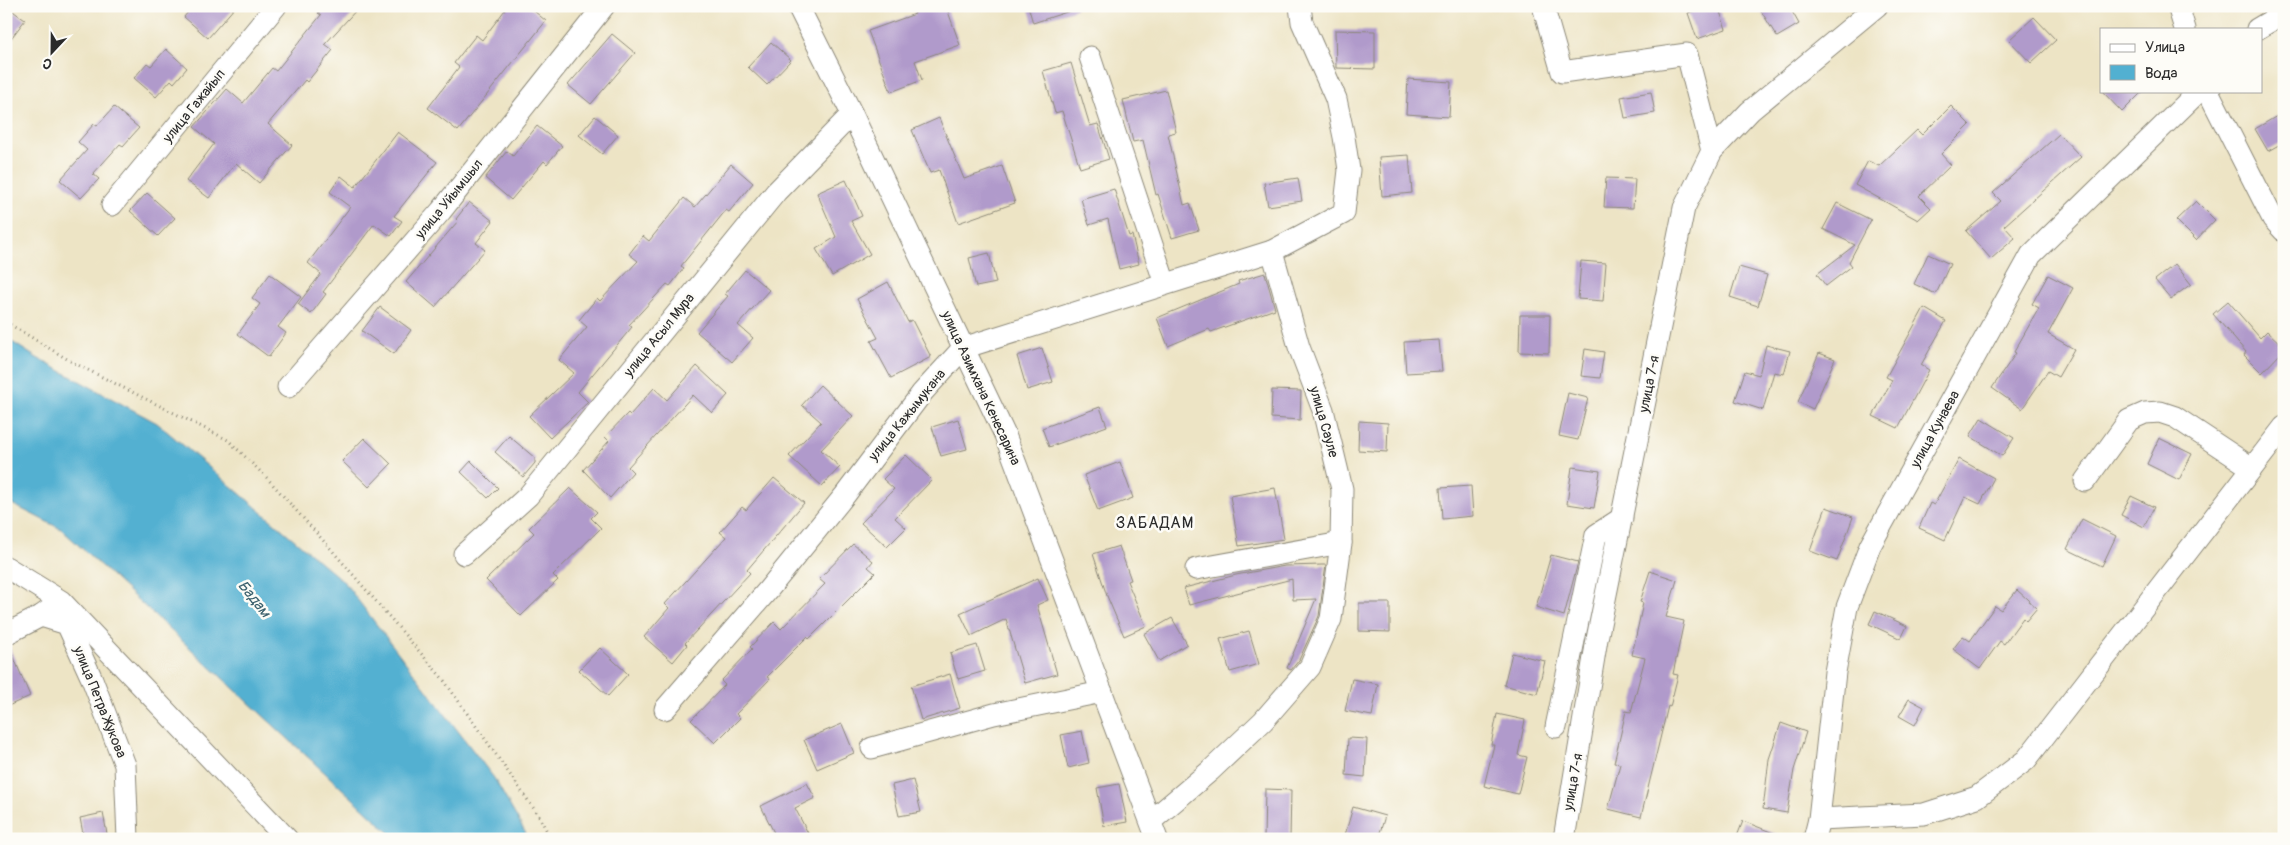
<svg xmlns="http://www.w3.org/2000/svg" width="2290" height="845" font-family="Pangolin,sans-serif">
	<rect width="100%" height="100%" fill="#fdfcf7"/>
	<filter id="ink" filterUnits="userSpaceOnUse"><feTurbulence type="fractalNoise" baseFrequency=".02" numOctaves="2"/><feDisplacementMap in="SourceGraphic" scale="10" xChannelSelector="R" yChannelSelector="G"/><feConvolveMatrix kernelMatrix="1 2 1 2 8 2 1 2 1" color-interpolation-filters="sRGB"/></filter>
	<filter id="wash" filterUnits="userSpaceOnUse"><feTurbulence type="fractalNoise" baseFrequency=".0096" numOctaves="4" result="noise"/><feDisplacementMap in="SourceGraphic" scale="20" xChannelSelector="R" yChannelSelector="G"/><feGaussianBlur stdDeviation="1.12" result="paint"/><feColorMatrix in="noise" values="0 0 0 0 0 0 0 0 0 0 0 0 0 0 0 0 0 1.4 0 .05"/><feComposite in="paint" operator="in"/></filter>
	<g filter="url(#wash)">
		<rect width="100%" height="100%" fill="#ede4c5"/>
		<path fill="#52b0d1" stroke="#3e6e7e" d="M 6,338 L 37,358 L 157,423 L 344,582 L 494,778 L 529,839 L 392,839 L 390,833 L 61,529 L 6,501 Z"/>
		<g id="blocks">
			<g fill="#b09acb">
				<path d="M 6,6 L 25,20 L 6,45 Z"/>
				<path d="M 193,6 L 236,6 L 208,38 L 184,17 Z"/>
				<path d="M 324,6 L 360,6 L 325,44 L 333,50 L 307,82 L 305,80 L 268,124 L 292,145 L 259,183 L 236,163 L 209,198 L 186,181 L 214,144 L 194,127 L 227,89 L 243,103 L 272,68 L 276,71 L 321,15 L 318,13 Z"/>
				<path d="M 508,6 L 528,6 L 546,21 L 458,131 L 428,108 L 459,67 L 454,63 L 476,35 L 482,40 Z"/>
				<path d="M 912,6 L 946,6 L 960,45 L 915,61 L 922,80 L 891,92 L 868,31 L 915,14 Z"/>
				<path d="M 1028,6 L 1076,6 L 1076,9 L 1033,23 Z"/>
				<path d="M 1706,6 L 1718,6 L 1726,29 L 1697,39 L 1688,13 Z"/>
				<path d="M 1758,6 L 1789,6 L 1799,24 L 1777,37 Z"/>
				<path d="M 2034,17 L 2056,40 L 2031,63 L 2009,40 Z"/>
				<path d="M 1335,30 L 1375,31 L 1375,69 L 1336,68 Z"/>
				<path d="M 612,34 L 635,53 L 591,104 L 568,85 Z"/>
				<path d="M 771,42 L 791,60 L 767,85 L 748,67 Z"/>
				<path d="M 166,49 L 187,68 L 174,83 L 171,80 L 156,97 L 134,78 L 147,63 L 151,66 Z"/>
				<path d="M 1071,63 L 1090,126 L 1098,124 L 1109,159 L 1080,168 L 1062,111 L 1055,113 L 1043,71 Z"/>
				<path d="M 1408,79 L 1451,82 L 1449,117 L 1406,114 Z"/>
				<path d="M 1166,90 L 1176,132 L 1168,134 L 1184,205 L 1190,203 L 1199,230 L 1172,238 L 1158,194 L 1156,195 L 1143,140 L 1133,142 L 1123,100 Z"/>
				<path d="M 2102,91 L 2143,91 L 2122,112 Z"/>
				<path d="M 1651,92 L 1655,113 L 1625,118 L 1621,97 Z"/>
				<path d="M 1951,106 L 1970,125 L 1941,154 L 1951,165 L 1919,196 L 1931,208 L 1918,220 L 1855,185 L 1868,161 L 1879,166 L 1917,130 L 1922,135 Z"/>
				<path d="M 114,107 L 139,128 L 123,146 L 120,144 L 93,174 L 99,179 L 81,198 L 60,180 L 87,150 L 78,142 L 94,124 L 97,126 Z"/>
				<path d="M 595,116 L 618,135 L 602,154 L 579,135 Z"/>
				<path d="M 2277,116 L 2284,129 L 2284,142 L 2268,151 L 2255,129 Z"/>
				<path d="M 939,118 L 964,179 L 1002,166 L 1015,203 L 958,223 L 939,170 L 930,173 L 912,130 Z"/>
				<path d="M 537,126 L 562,146 L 547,164 L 544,161 L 511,200 L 485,178 L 507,151 L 513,156 Z"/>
				<path d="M 398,132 L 437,162 L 394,216 L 402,221 L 391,236 L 374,224 L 323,292 L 326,294 L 311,314 L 298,304 L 321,274 L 308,263 L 350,207 L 330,192 L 341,176 L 355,187 Z"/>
				<path d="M 2059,134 L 2081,157 L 2004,226 L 2015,238 L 1991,259 L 1966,231 L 2001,201 L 1993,193 Z"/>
				<path d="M 1409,155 L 1412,193 L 1382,196 L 1379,157 Z"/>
				<path d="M 731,164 L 753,183 L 729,212 L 726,210 L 681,266 L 684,268 L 670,286 L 667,284 L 629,325 L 632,327 L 578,392 L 588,402 L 550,438 L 529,416 L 574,373 L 559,360 L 587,327 L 579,320 L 597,298 L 600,301 L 638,261 L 629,254 L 643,236 L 649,241 L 684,198 L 695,207 Z"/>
				<path d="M 1298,178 L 1302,201 L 1268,206 L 1264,183 Z"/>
				<path d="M 1606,178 L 1635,179 L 1633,208 L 1604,207 Z"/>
				<path d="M 846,180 L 862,216 L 851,221 L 870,254 L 832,276 L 816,249 L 836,237 L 817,193 Z"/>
				<path d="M 1114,189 L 1129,236 L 1132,235 L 1139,264 L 1119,269 L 1108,219 L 1089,225 L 1081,199 Z"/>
				<path d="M 147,193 L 175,218 L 158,236 L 130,211 Z"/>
				<path d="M 2196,201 L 2215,220 L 2196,240 L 2176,220 Z"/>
				<path d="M 469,202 L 493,221 L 476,243 L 485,250 L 435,307 L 406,282 L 458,221 L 456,219 Z"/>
				<path d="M 1837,203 L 1871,220 L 1849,262 L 1852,266 L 1826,286 L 1817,274 L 1855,245 L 1823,229 Z"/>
				<path d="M 989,253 L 996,283 L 976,287 L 969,258 Z"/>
				<path d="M 1928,254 L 1950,264 L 1936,294 L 1914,284 Z"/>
				<path d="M 1581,261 L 1606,263 L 1603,301 L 1578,299 Z"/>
				<path d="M 2175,264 L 2191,284 L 2171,299 L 2155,280 Z"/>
				<path d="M 1739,267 L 1767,275 L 1758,306 L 1730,297 Z"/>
				<path d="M 745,270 L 769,290 L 738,325 L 753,338 L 732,362 L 697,332 L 728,296 L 725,294 Z"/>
				<path d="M 1265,273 L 1275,309 L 1211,332 L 1209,329 L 1168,346 L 1157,318 L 1239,284 L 1238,281 Z"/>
				<path d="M 270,274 L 301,297 L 278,327 L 286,333 L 269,357 L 238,334 L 260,304 L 252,298 Z"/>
				<path d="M 2048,275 L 2073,288 L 2048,334 L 2074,349 L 2058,377 L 2048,371 L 2022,409 L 1992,388 L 2016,353 L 2014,352 L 2039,308 L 2032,304 Z"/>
				<path d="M 888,282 L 908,322 L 912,320 L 931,357 L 891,378 L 871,341 L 878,338 L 857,299 Z"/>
				<path d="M 2228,301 L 2260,338 L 2267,331 L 2284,347 L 2284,350 L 2262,373 L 2244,355 L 2246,352 L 2213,314 Z"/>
				<path d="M 380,307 L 411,330 L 394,354 L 362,331 Z"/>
				<path d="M 1924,308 L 1946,321 L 1921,365 L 1929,370 L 1898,428 L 1873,416 L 1892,380 L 1886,377 Z"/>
				<path d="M 1520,315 L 1550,315 L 1549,353 L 1519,352 Z"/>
				<path d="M 1439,340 L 1442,371 L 1406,373 L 1404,342 Z"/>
				<path d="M 1766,345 L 1790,351 L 1784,374 L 1774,372 L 1763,410 L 1735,401 L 1745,371 L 1759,375 Z"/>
				<path d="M 1042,348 L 1053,382 L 1027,390 L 1017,356 Z"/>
				<path d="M 1585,349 L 1604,352 L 1600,378 L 1581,376 Z"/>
				<path d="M 1819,353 L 1835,359 L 1813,409 L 1798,402 Z"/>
				<path d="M 697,366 L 728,395 L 712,413 L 693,395 L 628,467 L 633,472 L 610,498 L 583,470 L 609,441 L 605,437 L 628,413 L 630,415 L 654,388 L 667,400 Z"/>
				<path d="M 820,385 L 853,416 L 821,450 L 840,467 L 822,486 L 789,456 L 821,422 L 802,405 Z"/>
				<path d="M 1272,390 L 1301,391 L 1300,420 L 1271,418 Z"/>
				<path d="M 1568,393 L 1588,398 L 1578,440 L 1559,436 Z"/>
				<path d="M 1100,407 L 1107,426 L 1049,447 L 1042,428 Z"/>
				<path d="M 1981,418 L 2014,438 L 2002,456 L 1970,436 Z"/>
				<path d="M 958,419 L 967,449 L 941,456 L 932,427 Z"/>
				<path d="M 1359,421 L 1388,423 L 1387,452 L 1358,450 Z"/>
				<path d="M 509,436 L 535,458 L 535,463 L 523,477 L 495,452 Z"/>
				<path d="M 364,438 L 391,464 L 369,487 L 342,461 Z"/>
				<path d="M 2159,438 L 2192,454 L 2179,480 L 2147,464 Z"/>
				<path d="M 906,455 L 932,480 L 895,518 L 906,528 L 887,547 L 861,523 L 894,489 L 883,479 Z"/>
				<path d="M 1959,459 L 1994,478 L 1980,504 L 1965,497 L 1945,540 L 1919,528 L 1930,503 L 1934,505 Z"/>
				<path d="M 471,461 L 498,488 L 488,498 L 461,472 Z"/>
				<path d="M 1120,462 L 1133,498 L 1098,511 L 1084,475 Z"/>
				<path d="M 1572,467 L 1600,471 L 1594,508 L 1567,504 Z"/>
				<path d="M 774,478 L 804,503 L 747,570 L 750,573 L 685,643 L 687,645 L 673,662 L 644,637 L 669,608 L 665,604 L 726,537 L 720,532 L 742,507 L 746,510 Z"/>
				<path d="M 1471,486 L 1473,516 L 1442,519 L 1440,488 Z"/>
				<path d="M 570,488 L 597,512 L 591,518 L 601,528 L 553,575 L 558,580 L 521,616 L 486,580 L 534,533 L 529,528 Z"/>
				<path d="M 1275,488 L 1284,539 L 1239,546 L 1230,496 Z"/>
				<path d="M 2131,496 L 2154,507 L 2144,527 L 2121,515 Z"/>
				<path d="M 1826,507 L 1853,517 L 1837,561 L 1810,551 Z"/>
				<path d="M 2082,519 L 2116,536 L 2102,566 L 2067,549 Z"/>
				<path d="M 853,544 L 873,561 L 868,567 L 875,573 L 809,639 L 807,637 L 767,677 L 770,679 L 736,714 L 740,718 L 715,743 L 691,720 L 725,685 L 721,681 L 752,649 L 750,647 L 774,622 L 781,629 L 825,584 L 819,579 Z"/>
				<path d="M 1119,546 L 1131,580 L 1127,581 L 1146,626 L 1124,636 L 1107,596 L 1093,554 Z"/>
				<path d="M 1551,555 L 1578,562 L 1564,616 L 1536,607 Z"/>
				<path d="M 1322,565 L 1326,565 L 1319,616 L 1299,660 L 1291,670 L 1287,668 L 1316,599 L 1293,600 L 1292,579 L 1189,605 L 1184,588 L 1236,575 L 1285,566 Z"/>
				<path d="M 1650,571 L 1677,580 L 1666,617 L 1684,621 L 1673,674 L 1678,675 L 1670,707 L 1668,706 L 1641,817 L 1608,809 L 1620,764 L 1614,763 L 1626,711 L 1631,712 L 1645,658 L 1632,655 L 1643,603 L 1640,602 Z"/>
				<path d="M 1038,578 L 1048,600 L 1037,605 L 1057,674 L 1025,683 L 1006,619 L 971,636 L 960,613 Z"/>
				<path d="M 2017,590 L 2037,608 L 2026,621 L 2023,618 L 2004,644 L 2000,641 L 1980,669 L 1953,649 L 1963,636 L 1970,641 L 1995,606 L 2001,610 Z"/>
				<path d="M 1359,603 L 1390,603 L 1390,632 L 1359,631 Z"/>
				<path d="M 1875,611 L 1907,626 L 1901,639 L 1869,624 Z"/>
				<path d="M 1172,618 L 1187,644 L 1159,661 L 1144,634 Z"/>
				<path d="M 1249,631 L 1259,664 L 1230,672 L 1220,639 Z"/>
				<path d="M 977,645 L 985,671 L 958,679 L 950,653 Z"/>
				<path d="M 6,646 L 9,646 L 30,696 L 6,707 Z"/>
				<path d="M 600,648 L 628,674 L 608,696 L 579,670 Z"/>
				<path d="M 1512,653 L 1545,661 L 1537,694 L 1504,685 Z"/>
				<path d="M 950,674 L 960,708 L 921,720 L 911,686 Z"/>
				<path d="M 1352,679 L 1378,684 L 1372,716 L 1345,711 Z"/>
				<path d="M 1909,699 L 1924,707 L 1915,725 L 1899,716 Z"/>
				<path d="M 1497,714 L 1525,720 L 1518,755 L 1527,757 L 1518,794 L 1484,786 L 1494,745 L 1491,745 Z"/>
				<path d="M 1781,723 L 1806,732 L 1794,770 L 1787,813 L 1763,809 L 1769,759 Z"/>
				<path d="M 842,724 L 854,753 L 817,769 L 804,740 Z"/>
				<path d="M 1082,731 L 1089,763 L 1068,768 L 1061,735 Z"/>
				<path d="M 1348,738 L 1367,739 L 1365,777 L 1346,775 Z"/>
				<path d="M 913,780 L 921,812 L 899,816 L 892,785 Z"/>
				<path d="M 807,783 L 815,798 L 795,808 L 811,839 L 777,839 L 761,806 Z"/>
				<path d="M 1119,784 L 1127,822 L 1104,826 L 1097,788 Z"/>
				<path d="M 1265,789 L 1291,790 L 1290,839 L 1264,839 Z"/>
				<path d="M 1353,807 L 1385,816 L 1378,839 L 1360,839 L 1345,835 Z"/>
				<path d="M 103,813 L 108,839 L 84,839 L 80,818 Z"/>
				<path d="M 1743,821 L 1786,838 L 1786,839 L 1736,839 Z"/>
			</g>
		</g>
	</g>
	<g filter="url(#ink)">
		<use href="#blocks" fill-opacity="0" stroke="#8c8878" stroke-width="1"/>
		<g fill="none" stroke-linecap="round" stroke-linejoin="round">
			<defs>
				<g id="minor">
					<path d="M 798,6 L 852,114 L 1005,435 L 1157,839"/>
					<path d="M 1543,6 L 1562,72 L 1687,54 L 1712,151"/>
					<path d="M 2178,6 L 2185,29"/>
					<path d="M 2257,29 L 2284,13"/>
					<path d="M 1090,57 L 1165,284"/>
					<path d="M 2208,91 L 2273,219 L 2284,231"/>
					<path d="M 112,205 L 276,6"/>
					<path d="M 288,387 L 441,211 L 604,6"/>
					<path d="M 2085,481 L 2129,420 L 2145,413 L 2160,412 L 2175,417 L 2252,468"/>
					<path d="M 464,554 L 528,496 L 776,192 L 852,114"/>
					<path d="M 6,567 L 61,601 L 287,839"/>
					<path d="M 1196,569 L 1341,543"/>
					<path d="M 41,616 L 67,624 L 92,679 L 125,765 L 128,839"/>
					<path d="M 6,634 L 41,616 L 52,608"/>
					<path d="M 665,709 L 768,590 L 845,495 L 922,393 L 963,348 L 1272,251"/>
					<path d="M 1556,727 L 1596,535 L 1622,518"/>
					<path d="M 872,748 L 994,714 L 1102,692"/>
					<path d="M 1819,819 L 1924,814 L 1977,797 L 2026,760 L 2284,427"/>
					<path d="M 1151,821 L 1210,771 L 1263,721 L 1310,667 L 1331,619 L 1341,543 L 1342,489 L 1323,410 L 1299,347 L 1272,251 L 1344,213 L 1349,170 L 1344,137 L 1336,99 L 1302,22 L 1300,6"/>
					<path d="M 1564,839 L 1597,639 L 1684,208 L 1712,151 L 1750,111 L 1877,6"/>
					<path d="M 1814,839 L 1819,819 L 1835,672 L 1847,607 L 1870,546 L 2031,255 L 2199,91"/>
				</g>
			</defs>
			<use href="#minor" stroke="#8c8878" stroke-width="23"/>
			<path stroke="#8c8878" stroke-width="3" stroke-dasharray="1 4" stroke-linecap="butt" d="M 6,322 L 72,362 L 228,440 L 267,478 L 330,548 L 443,679 L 539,816 L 551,839"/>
			<use href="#minor" stroke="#fff" stroke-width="21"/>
		</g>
	</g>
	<g text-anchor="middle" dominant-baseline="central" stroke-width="5" stroke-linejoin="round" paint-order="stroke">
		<g font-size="14" fill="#2b2b2b" stroke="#fdfcf7">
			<text transform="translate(194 106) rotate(-51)">улица Гажайып</text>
			<text transform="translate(449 199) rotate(-51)">улица Уйымшыл</text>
			<text transform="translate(659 335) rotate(-51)">улица Асыл Мура</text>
			<text transform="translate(1649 384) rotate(-79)">улица 7-я</text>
			<text transform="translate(981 388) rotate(65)">улица Азимхана Кенесарина</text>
			<text transform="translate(907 415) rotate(-51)">улица Кажымукана</text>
			<text transform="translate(1324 422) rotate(74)">улица Сауле</text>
			<text transform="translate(1935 429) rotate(-61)">улица Кунаева</text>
			<text transform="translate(100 702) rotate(68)">улица Петра Жукова</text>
			<text transform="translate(1573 782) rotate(-80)">улица 7-я</text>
		</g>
		<g font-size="15" font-style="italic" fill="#3b606d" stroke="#fdfcf7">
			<text transform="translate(254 599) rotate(51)">Бадам</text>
		</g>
		<g font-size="16" letter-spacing="1" fill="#2b2b2b" stroke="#fdfcf7">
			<text x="1155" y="523">ЗАБАДАМ</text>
		</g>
	</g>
	<rect width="2290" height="845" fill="none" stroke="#fdfcf7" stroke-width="25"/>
	<rect x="2100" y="28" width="162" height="65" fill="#fdfcf7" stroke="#a9a8a5"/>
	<rect x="2110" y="44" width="25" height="8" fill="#ffffff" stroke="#a9a8a5"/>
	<text x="2145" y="52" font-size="15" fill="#2b2b2b">Улица</text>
	<rect x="2110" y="65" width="25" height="15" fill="#52b0d1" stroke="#a9a8a5"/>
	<text x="2145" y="78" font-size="15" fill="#2b2b2b">Вода</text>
	<g transform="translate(52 52) rotate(202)" stroke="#fdfcf7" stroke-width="4" paint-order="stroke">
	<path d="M0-4L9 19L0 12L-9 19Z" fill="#2b2b2b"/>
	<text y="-8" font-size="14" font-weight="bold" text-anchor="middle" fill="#2b2b2b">С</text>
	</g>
</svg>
